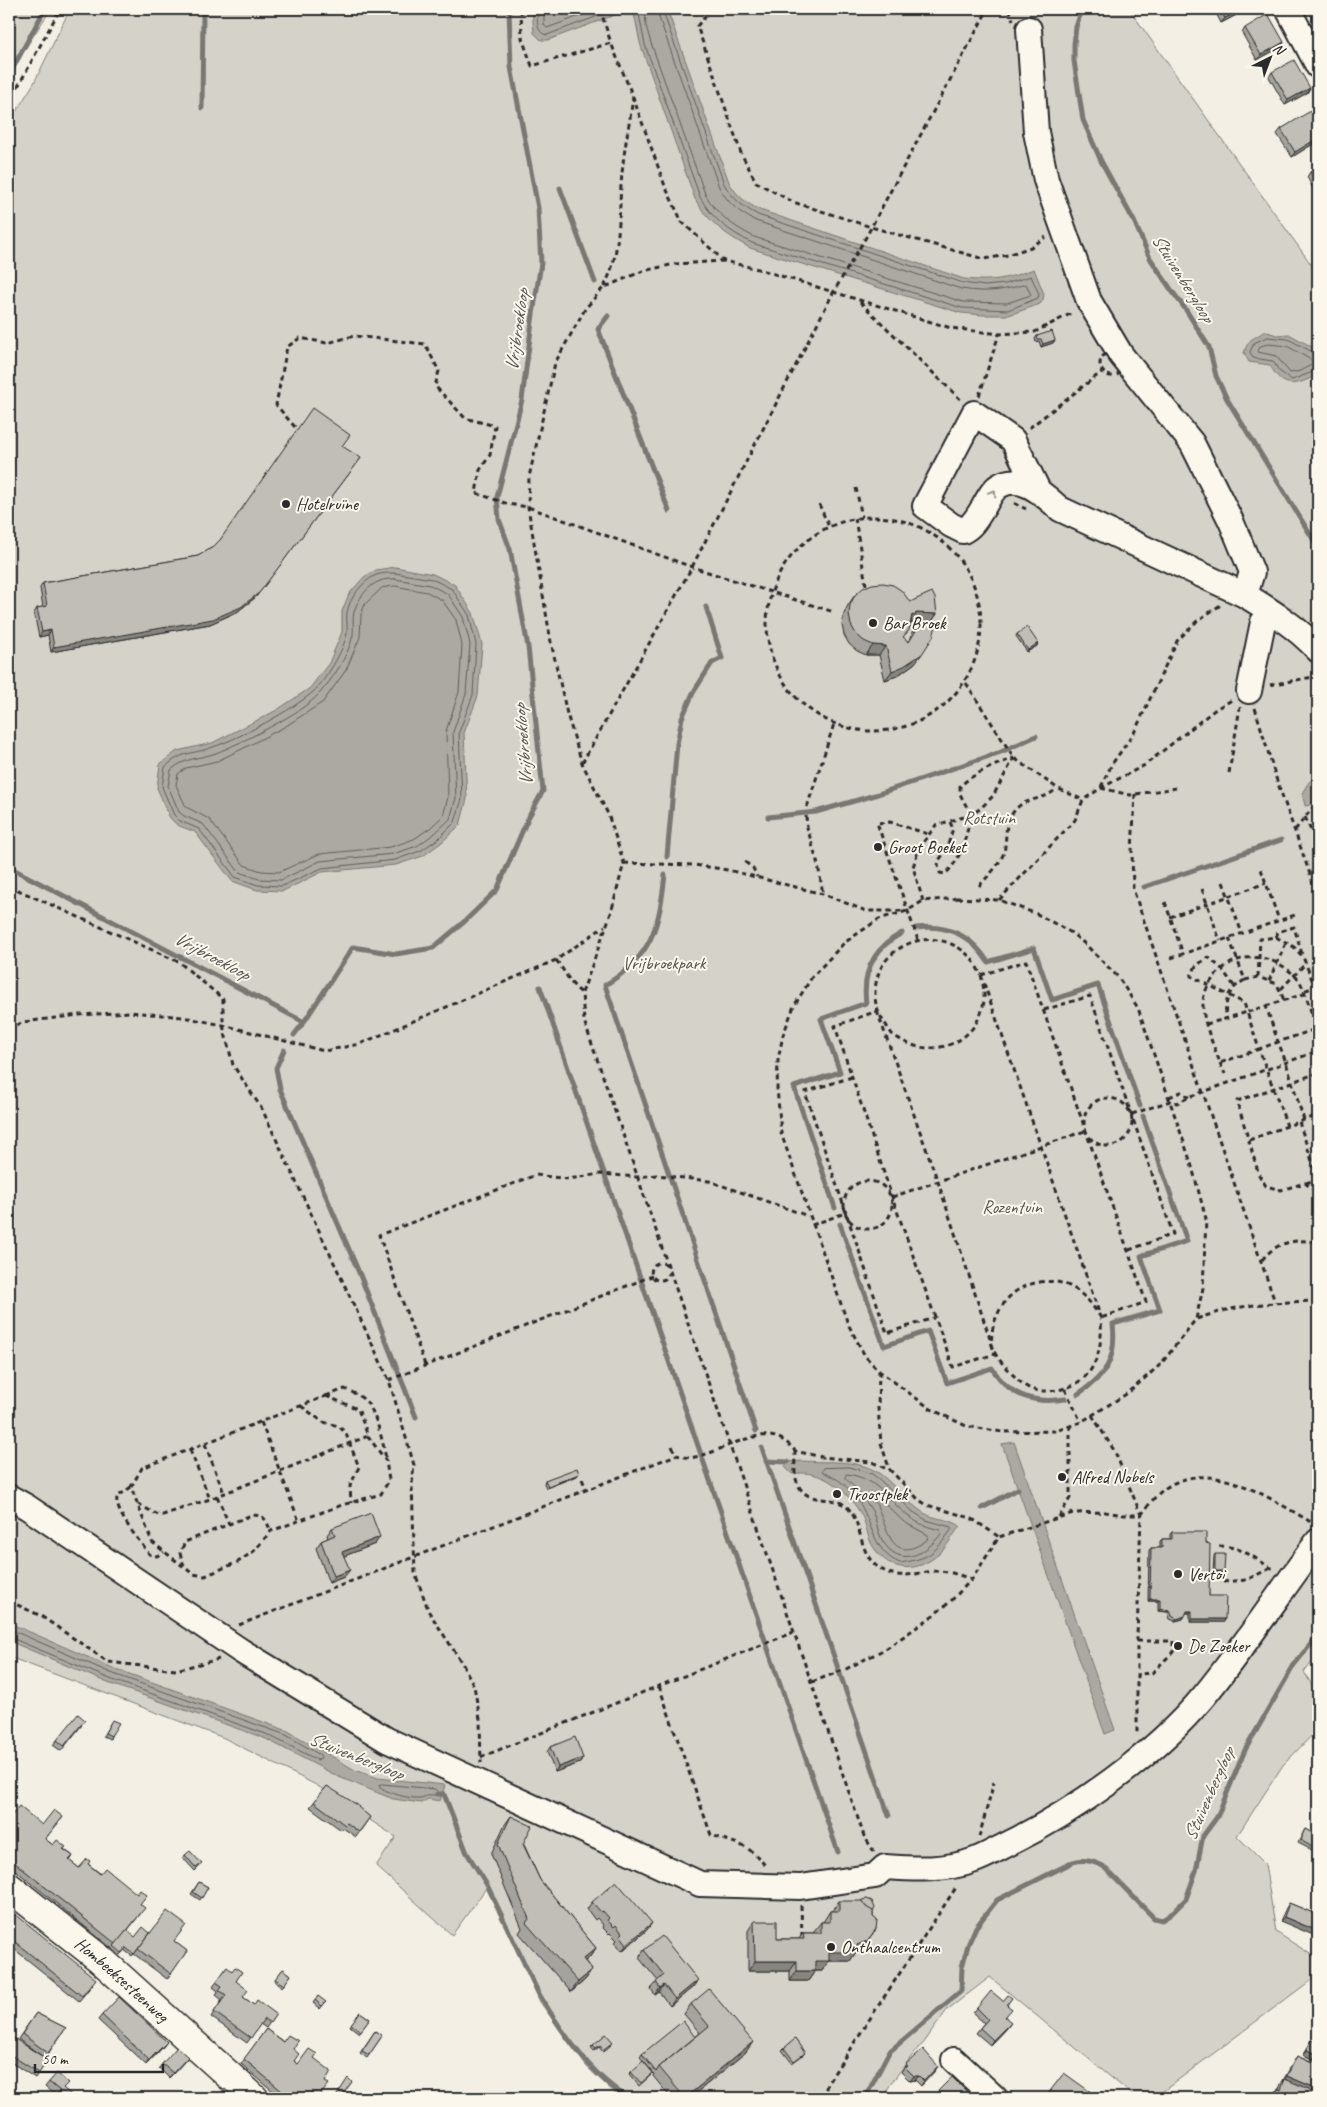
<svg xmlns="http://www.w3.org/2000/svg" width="1327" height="2107" font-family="Caveat,sans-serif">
	<rect width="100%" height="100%" fill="#f3efe4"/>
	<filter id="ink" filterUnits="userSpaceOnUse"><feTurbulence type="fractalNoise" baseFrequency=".02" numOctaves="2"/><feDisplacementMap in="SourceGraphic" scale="10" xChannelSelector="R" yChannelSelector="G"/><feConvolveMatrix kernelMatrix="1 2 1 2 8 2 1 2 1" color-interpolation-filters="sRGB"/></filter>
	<g filter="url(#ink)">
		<g fill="#d5d2c9" stroke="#807e7a">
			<path d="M 9,9 L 51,9 L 9,73 Z"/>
			<path d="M 70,9 L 1129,9 L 1318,274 L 1318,1653 L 1304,1672 L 1318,1695 L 1318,1729 L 1283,1765 L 1237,1836 L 1265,1864 L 1276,1932 L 1318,1959 L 1318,1975 L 1154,2098 L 1136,2098 L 990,1977 L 947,2010 L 923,2044 L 918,2048 L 892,2082 L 882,2098 L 620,2098 L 586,2066 L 540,2002 L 487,1887 L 452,1935 L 376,1866 L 396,1837 L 316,1785 L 224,1738 L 9,1657 L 9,123 L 34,83 Z"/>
		</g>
		<g fill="#aca9a2" stroke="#787772">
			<path d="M 532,9 L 631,9 L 548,40 L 541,40 L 534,33 Z"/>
			<path d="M 631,9 L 667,9 L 729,182 C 737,196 746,203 760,210 L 964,279 C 994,282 1006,279 1034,269 L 1044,294 L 1043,300 L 1040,304 L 1009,315 L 983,315 L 961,313 L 750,248 C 725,234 710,224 695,199 L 641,46 C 638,37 636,14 631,9 Z"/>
			<path d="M 1264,331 L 1277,335 L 1289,334 L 1314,348 L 1318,353 L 1317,375 C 1296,386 1283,390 1270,365 L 1249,362 L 1244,353 C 1249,336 1254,340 1264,331 Z"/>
			<path d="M 395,567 L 433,574 L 455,585 L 473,613 L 482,644 L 478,696 L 464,733 L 467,799 L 460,825 L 442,842 L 423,856 L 396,865 L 322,872 L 283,891 L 257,890 L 232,881 L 195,832 L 177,825 L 170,818 L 157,788 L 160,764 L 177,751 L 212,743 L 236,731 L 277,710 L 310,688 L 329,663 L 342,632 L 342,611 L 349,594 L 364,577 L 376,570 Z"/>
			<path d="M 1318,775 L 1318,797 L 1310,805 L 1305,806 L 1302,793 L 1309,782 Z"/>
			<path d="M 1014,1442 L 1115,1730 L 1105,1734 L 1002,1444 Z"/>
			<path d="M 802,1461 C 829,1463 863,1458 884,1477 C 898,1489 908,1503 924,1513 C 935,1520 950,1518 960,1526 C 953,1535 947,1547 939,1554 C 917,1573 891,1573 874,1548 C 867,1538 867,1526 862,1516 C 848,1491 822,1468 792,1474 L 785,1467 L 788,1462 Z"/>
			<path d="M 9,1623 L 113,1668 L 288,1731 L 355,1770 L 378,1778 L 445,1785 L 440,1801 L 428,1799 L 421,1803 L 393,1799 L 339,1777 L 264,1738 L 108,1683 L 9,1641 Z"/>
		</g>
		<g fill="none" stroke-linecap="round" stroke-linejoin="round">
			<g stroke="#5f5d5b" stroke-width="1">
				<path d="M 537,9 C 538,18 535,33 547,35 L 617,9"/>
				<path d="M 544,9 L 544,25 L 547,28 L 599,9"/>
				<path d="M 638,9 L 645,45 L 700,197 C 712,219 729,231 752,243 L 962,308 L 1008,310 L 1038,298 L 1039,294 L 1031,276 L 1005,284 L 985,286 L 963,283 L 758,215 C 743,207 733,199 724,184 L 662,9"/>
				<path d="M 645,9 L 646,26 L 651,43 L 705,194 C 717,215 733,226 754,237 L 963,302 L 1007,303 L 1031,295 L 1026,284 C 1002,291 987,293 961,289 L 756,221 C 739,213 728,203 719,187 L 656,9"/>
				<path d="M 1268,344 L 1287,346 L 1313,361 L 1313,364 L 1300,371 L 1290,373 L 1276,356 L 1258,352 L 1259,347 Z"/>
				<path d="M 1318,355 L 1288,339 L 1267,337 L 1254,343 L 1250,352 L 1253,358 L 1273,361 L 1279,371 L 1292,380 L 1318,370"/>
				<path d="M 395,573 L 432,579 L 452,589 L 469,615 L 476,644 L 473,695 L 459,732 L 462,799 L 455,822 L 438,839 L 420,851 L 395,860 L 322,868 L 282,886 L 258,885 L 235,877 L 199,829 L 180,821 L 174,815 L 162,787 L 165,767 C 184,750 192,755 213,747 C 238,739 294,709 313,692 C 326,680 344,650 347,633 C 348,626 346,620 347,613 C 349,598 363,581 376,575 C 382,573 389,573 395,573 Z"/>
				<path d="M 395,579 L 430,585 L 448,594 L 463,617 L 470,644 L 466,694 L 453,732 L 456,798 L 450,819 L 434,834 L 417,846 L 393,854 L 320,861 L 281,880 L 259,879 L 239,872 L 203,824 L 184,816 L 179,812 L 168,786 L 171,770 C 186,757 199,759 216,753 C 239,744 304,712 319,694 C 333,678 348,657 353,635 C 354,628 352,619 354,612 C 357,600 368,585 380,581 C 384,579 390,579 395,579 Z"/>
				<path d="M 395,586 L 427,592 L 442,600 L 456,620 L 462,645 L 459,692 L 446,731 L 448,797 L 443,816 L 430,828 L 414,839 L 391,847 L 319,854 L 279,872 L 261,871 L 244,865 L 209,819 L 186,807 L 176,785 L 178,774 L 186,768 L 217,761 L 244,748 L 286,726 L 323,702 L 346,670 L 360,637 L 361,614 L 365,604 L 382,588 Z"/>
				<path d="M 849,1467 L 872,1474 L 880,1480 L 912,1511 L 926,1520 L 951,1527 L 951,1530 C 934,1554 930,1558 900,1563 C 870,1551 873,1516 853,1494 C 849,1489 842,1482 835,1478 C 831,1476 826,1474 822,1471 L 824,1468 Z"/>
				<path d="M 847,1474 C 877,1478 886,1498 908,1516 C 918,1524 928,1527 940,1530 L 941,1534 C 925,1555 899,1569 882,1540 C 877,1531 877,1520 872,1511 C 864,1498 856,1488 845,1478 Z"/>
				<path d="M 875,1497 L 878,1497 L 904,1522 L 928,1535 L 927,1540 C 888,1568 888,1523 874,1500 Z"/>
				<path d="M 9,1629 L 111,1673 L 286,1735 L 320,1755 L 321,1758 L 318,1760 L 266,1734 L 110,1679 L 9,1637"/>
				<path d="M 382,1784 L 435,1789 L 438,1792 L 435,1795 C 429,1794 426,1797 420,1798 C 407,1799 391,1793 380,1788 L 379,1785 Z"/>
			</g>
			<g stroke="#787772" stroke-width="5">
				<path d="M 1082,9 L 1076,27 L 1074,44 L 1074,61 L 1083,120 L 1101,161 L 1134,221 L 1150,258 L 1172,291 L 1186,310 L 1209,347 L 1216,376 L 1227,399 L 1318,547"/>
				<path d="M 9,75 L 45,9"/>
				<path d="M 202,108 L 203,9"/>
				<path d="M 560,188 L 595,282"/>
				<path d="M 608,316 L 598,329 L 669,511"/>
				<path d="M 768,817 L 816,812 L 875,795 L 1001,752 L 1036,736"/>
				<path d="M 667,857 L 677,744 L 682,718 L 693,693 L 712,663 L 722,658 L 706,607"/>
				<path d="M 9,867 L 304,1022 L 353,947 L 396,954 L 433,948 L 465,921 L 497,890 L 528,818 L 543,791 L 528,647 L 510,549 L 499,519 L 497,497 L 522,400 L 533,314 L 541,263 L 538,208 L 511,67 L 509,9"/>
				<path d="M 665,875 C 659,927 652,957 605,985 L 756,1431"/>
				<path d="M 1144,887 L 1281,840"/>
				<path d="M 916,928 C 948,924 971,935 988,962 L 1034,948 L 1052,1000 L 1098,985 L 1140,1106"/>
				<path d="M 540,987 L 838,1852"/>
				<path d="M 294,1035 L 304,1022"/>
				<path d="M 284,1050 L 276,1068 L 280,1089 L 360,1275 L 416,1417"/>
				<path d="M 835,1208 L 794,1087 L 840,1072 L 821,1019 L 866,1003 C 862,972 874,948 902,933"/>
				<path d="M 840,1224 L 884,1346 L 928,1331 L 947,1383 L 992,1368 C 1009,1396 1033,1404 1065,1399"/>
				<path d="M 1078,1394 C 1106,1376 1117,1359 1113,1324 L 1160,1310 L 1141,1256 L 1187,1241 L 1143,1116"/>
				<path d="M 762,1448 L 889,1816"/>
				<path d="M 766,1461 L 788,1462"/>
				<path d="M 982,1508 L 1018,1489"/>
				<path d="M 437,1794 L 444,1794 L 467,1853 L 487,1885 L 539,1994 C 555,2021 574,2050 597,2073 C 605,2082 617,2090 627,2098"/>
				<path d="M 865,2098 L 889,2052 L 961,1991 L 962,1967 L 968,1945 L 976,1927 L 997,1900 L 1073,1862 C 1085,1859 1092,1861 1103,1866 L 1154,1918 L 1162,1920 L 1170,1915 L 1186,1899 L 1196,1871 L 1203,1836 L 1217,1817 L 1245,1750 L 1294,1665 L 1318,1635"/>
			</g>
			<defs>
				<g id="minor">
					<path d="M 1288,9 L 1318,66"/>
					<path d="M 1029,29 L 1036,132 L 1046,180 L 1089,301 L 1121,355 L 1192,443 L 1231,521 L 1252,572 L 1245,595 C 1271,611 1297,627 1318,650"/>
					<path d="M 1038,490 L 1013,440 L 974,413 L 925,506 L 951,525 L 963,531 C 973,526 977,517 983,508 C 987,501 993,489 999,486 C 1021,472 1044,495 1060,509 L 1245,595"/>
					<path d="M 1249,691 L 1263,622"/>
					<path d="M 9,1497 L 27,1507 L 241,1651 L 387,1740 L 700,1884 L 800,1887 L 875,1876 L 885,1867 C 915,1869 946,1871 975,1860 C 986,1856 996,1850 1006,1845 C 1075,1811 1154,1756 1204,1696 C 1245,1646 1280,1592 1318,1541"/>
					<path d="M 954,2060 L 995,2098"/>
				</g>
				<g id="major">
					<path id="s1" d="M 9,1887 L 100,1959 L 254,2098"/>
				</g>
			</defs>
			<use href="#minor" stroke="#2b2b2b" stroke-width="28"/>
			<use href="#major" stroke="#2b2b2b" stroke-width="31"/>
			<g stroke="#2b2b2b" stroke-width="3" stroke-dasharray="5 4" stroke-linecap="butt">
				<path d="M 521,9 L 522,38 L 532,66 L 611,43 L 633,97 L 665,186 L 682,222 L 724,261 L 758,269 L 951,328 L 999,334 L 1035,332 L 1074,312"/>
				<path d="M 600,9 L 611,43"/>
				<path d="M 712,9 L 697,26 L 741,153 L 756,182 L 793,202 L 871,227 L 984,259 L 1008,255 L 1031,247 L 1046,237"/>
				<path d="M 1009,9 L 1013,20"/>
				<path d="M 9,103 L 60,9"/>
				<path d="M 724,261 L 675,264 L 643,271 L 603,288 L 585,309 L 555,363 L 529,477 L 528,507 L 551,642 L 567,714 L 582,763 L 608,814 L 624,863 L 611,913 L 582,993 L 584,1021 L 864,1836 L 875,1853"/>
				<path d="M 604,287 C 622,252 618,212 622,174 C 624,148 630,122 633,97"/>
				<path d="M 860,302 L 961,400"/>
				<circle cx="1112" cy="364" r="12"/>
				<path d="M 979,396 L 999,334"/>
				<path d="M 295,427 L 276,405 L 287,347 L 300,338 L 327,343 L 354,336 L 425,344 L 439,371 L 435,386 L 465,418 L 495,426 L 490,455 L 480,470 L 476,493 L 508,504 L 528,507 L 692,567 L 834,612"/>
				<path d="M 1029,428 L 1103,371"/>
				<path d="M 856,488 L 862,517"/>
				<path d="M 1014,503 L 1026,509"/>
				<path d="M 819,504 L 829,527"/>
				<circle cx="874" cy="624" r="107"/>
				<path d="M 855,518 L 866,585"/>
				<path d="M 966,683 L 1014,758 L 1057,788 L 1083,800"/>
				<path d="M 1270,685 L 1318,676"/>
				<path d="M 1255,708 L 1275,775 L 1318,897"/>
				<path d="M 582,763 L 692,567 L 833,293 L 866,237 L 988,9"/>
				<path d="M 1229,773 L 1240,707"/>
				<path d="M 1101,787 L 1112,764 L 1134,733 L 1177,641 L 1197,621 L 1222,604"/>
				<path d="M 1101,788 L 1130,795 L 1176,788"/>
				<path d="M 1135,794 L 1132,851 L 1133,889 L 1275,1302"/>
				<path d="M 807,807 L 834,724"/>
				<path d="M 806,816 L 807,827 L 818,865 L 823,894"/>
				<path d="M 1305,817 L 1318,846"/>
				<path d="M 950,822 L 953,829 C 950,836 949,844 946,850 C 941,859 935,861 940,873 L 945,874 C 962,859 966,836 971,815 L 960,794 L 960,786 C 976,772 995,765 1014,758"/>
				<path d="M 1295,830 L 1318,801"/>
				<path d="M 745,862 L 753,868 L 757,877"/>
				<path d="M 624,863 L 695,865 L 728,870 L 823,894 L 866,911 L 902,911"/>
				<path d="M 1261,869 L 1279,920"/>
				<path d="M 1223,882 L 1242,933"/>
				<path d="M 9,886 L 179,962 L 223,999 L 223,1025 L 233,1065 L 262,1109 L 389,1380 L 414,1465 L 412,1485 L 415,1573 L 429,1612 L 462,1663 L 474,1686 L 480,1719 L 481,1763"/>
				<path d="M 979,886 C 988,876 1000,865 1004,852 C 1007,840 1004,824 1012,814 C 1024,795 1043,803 1057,788"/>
				<path d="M 1202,889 L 1220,941"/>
				<path d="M 957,898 L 999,900 L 1037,914 L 1070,932 L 1085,944 L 1118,977 L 1138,1008 L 1191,1163 L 1206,1219 L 1203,1288 L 1196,1319 L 1161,1364 L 1128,1393 L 1081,1422 L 1056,1431 L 1002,1432 L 966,1426 L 931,1409 L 879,1371 L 865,1356 L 848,1324 L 781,1133 L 777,1088 L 778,1060 L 783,1035 L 794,1006 L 812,977 L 844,943 L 879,919 L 907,911 L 923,901 Z"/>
				<path d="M 999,900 L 1075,820 L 1083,800 L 1101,788 L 1145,765 L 1217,708 L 1232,700"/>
				<path d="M 923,901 L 913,867 L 919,848 L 936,825 L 971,815 L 981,808 L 993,796 L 1014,758"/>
				<path d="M 1165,902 L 1183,954"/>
				<path d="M 1170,917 L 1266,883"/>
				<path d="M 1276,937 L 1278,932 L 1294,927 L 1302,954"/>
				<path d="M 1229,938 L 1245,980 C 1227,990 1226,999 1225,1019 L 1247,1012 L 1259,1049 L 1220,1063 C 1214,1045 1203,1025 1203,1004 C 1203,992 1209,983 1217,974 C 1240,949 1275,954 1297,978 C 1305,986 1314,1023 1318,1035"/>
				<path d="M 918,940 L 877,823 L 890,822 L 928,834"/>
				<path d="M 1171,958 L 1298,914"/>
				<path d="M 556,960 C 566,972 569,984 582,993"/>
				<path d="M 981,975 C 984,987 986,1001 981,1013 C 969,1045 932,1057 903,1041 C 900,1039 895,1037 893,1035 C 890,1032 887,1026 884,1022 C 878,1013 875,1005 875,994 C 875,980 880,965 890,956 C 912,934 947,934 969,956 C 974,961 978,969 981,975 L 1101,1318 C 1103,1351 1095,1384 1057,1390 C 1049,1391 1039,1392 1031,1389 C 1023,1386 1014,1376 1008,1369 C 1004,1365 999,1360 996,1355 C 986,1339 995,1315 1005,1302 C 1019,1282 1052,1275 1073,1288 C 1085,1295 1093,1306 1101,1318"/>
				<path d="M 981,975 L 1026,961 L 1146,1302 L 1101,1318"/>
				<path d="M 1258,977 L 1260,939 L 1276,937 L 1294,947 L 1303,957 L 1315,987 L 1303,991"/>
				<path d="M 1245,980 L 1258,977 L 1277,984 L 1284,1000"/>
				<path d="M 1269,981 L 1286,943"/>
				<path d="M 1234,986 L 1222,969 L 1208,957 L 1196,966 L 1191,976 L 1244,1003 L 1247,1012 L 1266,1006 L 1278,1042 L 1316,1029"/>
				<path d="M 1281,989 L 1306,963"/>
				<path d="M 1266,1006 L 1304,994"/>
				<path d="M 1044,1010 L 1090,996 L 1173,1234 L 1129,1250"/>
				<path d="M 877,1011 L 938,1182 L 995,1354 L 953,1367 L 892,1197 L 835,1026 Z"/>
				<path d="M 1206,1024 L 1225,1019"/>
				<path d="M 9,1030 L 23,1022 L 79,1015 L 130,1012 L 183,1017 L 223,1025 L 324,1051 L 360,1044 L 556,960 L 605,926"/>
				<path d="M 1220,1063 L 1225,1074"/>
				<path d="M 1318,1073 L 1237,1101 L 1259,1175 L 1266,1186 L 1281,1190 L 1305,1183 L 1318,1193"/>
				<path d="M 852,1077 L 805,1092 L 887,1333 L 934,1318"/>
				<path d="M 1169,1097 L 1181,1092 L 1189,1097"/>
				<circle cx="1108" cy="1122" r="24"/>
				<path d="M 1132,1114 L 1170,1101 L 1177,1103 L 1189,1097 L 1318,1051"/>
				<path d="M 1304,1120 C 1295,1094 1289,1067 1278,1042 L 1259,1049 L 1287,1126 L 1318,1115"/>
				<path d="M 1299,1122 L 1318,1179"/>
				<path d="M 1249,1140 L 1287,1126"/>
				<circle cx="868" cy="1205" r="24"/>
				<path d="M 1306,1183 L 1318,1179"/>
				<path d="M 892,1197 L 1085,1131"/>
				<path d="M 812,1225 L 845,1213"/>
				<path d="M 1262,1260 C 1277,1241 1295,1239 1318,1242"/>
				<path d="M 667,1265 C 648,1254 645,1287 665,1279 L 669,1273"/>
				<path d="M 1197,1319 C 1237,1304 1276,1302 1318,1301"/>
				<path d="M 425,1365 L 379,1235 L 536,1175 L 568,1179 L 600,1174 L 637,1177 L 657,1175 L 709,1181 L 808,1216"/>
				<path d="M 879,1371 L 878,1408 L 881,1443 L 890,1471"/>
				<path d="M 389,1380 L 652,1276"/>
				<path d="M 1065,1389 L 1081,1422"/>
				<path d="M 326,1396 L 358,1409 L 368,1436 L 386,1461 L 389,1480 L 381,1494 L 342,1505 L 271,1531 L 254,1551 L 238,1562 L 205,1576 L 193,1574 L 152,1542 L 131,1487 L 142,1468 Z"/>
				<path d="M 326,1396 L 345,1389 C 354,1393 362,1396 368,1404 C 376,1415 385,1447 386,1461"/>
				<path d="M 301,1406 L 323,1422 L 339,1426 L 346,1434 L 359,1467 L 350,1486 L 351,1503"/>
				<path d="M 1092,1415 L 1115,1452 L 1141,1515 L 1137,1637 L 1137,1736"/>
				<path d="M 261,1422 L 299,1521"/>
				<path d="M 205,1444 L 224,1493"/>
				<path d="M 672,1446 L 676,1455"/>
				<path d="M 190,1450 L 210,1499"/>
				<path d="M 795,1451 C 795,1463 793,1478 800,1488 C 811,1505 835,1494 848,1508 C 866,1528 855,1560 889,1573 C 905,1579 922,1571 938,1571 C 949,1571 961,1576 972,1579"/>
				<path d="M 582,1479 L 587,1490"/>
				<path d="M 131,1487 L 117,1497 C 114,1512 140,1541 149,1554 L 157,1556 L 164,1552"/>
				<path d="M 217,1496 L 229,1524"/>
				<path d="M 138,1504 L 160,1516 L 210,1499 L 368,1436"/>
				<path d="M 1141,1515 C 1149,1505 1156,1494 1167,1487 C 1213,1457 1272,1500 1311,1522"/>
				<path d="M 1059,1517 L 1070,1498 L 1070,1427"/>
				<path d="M 1219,1546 C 1240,1546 1253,1557 1271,1568 L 1275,1568"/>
				<path d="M 184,1566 L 180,1553 L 185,1542 L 249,1516 C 264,1513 265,1519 271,1531"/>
				<path d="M 1223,1582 L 1246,1580 L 1271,1568"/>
				<path d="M 9,1601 L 41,1616 L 108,1662 L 176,1670 L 219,1659"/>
				<path d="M 239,1625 L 676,1455 C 681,1456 689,1459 695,1457 C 728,1451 768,1416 795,1451 L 822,1457 L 872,1462 L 891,1471 L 919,1500 L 927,1505 L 971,1518 L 999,1537"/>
				<path d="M 1137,1641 L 1173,1641 L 1173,1652 L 1152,1673 L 1138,1674"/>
				<path d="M 812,1682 L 846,1669 L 887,1648 L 927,1620 L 950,1602 L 972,1579 L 999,1537 L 1073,1513 L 1105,1512 L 1124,1515 L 1141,1515"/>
				<path d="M 659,1686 L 711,1835 C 736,1844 750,1844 766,1867"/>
				<path d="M 481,1757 L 794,1632"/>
				<path d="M 979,1837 L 994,1782"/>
				<path d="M 801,1905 L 802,1938"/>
				<path d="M 824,2098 L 827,2084 L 957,1886"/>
			</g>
			<use href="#minor" stroke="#fbf7ec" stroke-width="24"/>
			<use href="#major" stroke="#fbf7ec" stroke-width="28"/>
		</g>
		<g fill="#a5a39d" stroke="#2b2b2b" fill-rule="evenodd">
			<path d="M 1214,9 L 1248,9 L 1221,23 Z"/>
			<path d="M 1245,28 L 1284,42 L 1281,47 L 1257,60 L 1242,33 Z"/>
			<path d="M 1272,72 L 1310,88 L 1307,93 L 1285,105 L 1269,77 Z"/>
			<path d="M 1318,109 L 1318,141 L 1292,157 L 1277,134 L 1281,129 Z"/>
			<path d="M 1318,168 L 1318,198 L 1307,177 L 1310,172 Z"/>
			<path d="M 1037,336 L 1055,340 L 1053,343 L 1041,347 L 1039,341 L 1036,342 L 1035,339 Z"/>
			<path d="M 343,446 L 256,597 L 237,612 L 210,624 L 51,652 L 48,635 L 39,637 L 34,613 L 37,608 L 43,607 L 40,588 L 43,583 L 198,556 L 213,547 Z"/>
			<path d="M 855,595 L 910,602 L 937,614 L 930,624 L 926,624 L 915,663 L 897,676 L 885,680 L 879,655 L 866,655 L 857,651 L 849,644 L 844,635 L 842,625 L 844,614 L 848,605 ZM 911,623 L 918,624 L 912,632 L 911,638 L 908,642 L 903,637 L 909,630 Z"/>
			<path d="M 1017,634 L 1038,643 L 1037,646 L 1027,652 L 1016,636 Z"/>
			<path d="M 579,1474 L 577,1476 L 546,1488 L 544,1483 L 545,1480 Z"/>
			<path d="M 332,1528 L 375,1544 L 344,1556 L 344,1577 L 329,1583 L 316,1548 L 321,1541 L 328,1538 L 327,1535 Z"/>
			<path d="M 1172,1532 L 1206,1543 L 1209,1596 L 1224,1622 L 1190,1622 L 1190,1613 L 1186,1613 L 1183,1619 L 1175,1621 L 1170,1619 L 1168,1612 L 1158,1611 L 1158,1601 L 1148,1601 L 1149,1550 L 1151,1548 L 1160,1548 L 1160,1541 L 1162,1539 L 1170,1539 L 1170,1534 Z"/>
			<path d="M 1215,1554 L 1224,1571 L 1222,1573 L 1213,1573 L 1214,1556 Z"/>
			<path d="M 111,1722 L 111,1736 L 110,1739 L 103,1736 Z"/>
			<path d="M 82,1725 L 61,1751 L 53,1745 L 57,1740 Z"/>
			<path d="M 550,1747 L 583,1758 L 580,1763 L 555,1772 L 547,1752 Z"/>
			<path d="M 327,1786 L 370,1817 L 356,1837 L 343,1828 L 341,1830 L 310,1807 Z"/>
			<path d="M 511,1816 L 540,1880 L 596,1948 L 589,1958 L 585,1961 L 592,1970 L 585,1980 L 571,1992 L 519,1933 L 522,1928 L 491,1854 L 504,1826 Z"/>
			<path d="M 63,1817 L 45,1839 L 53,1845 L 64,1849 L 73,1856 L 70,1861 L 79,1868 L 88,1864 L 140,1904 L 141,1913 L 127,1931 L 135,1937 L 150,1933 L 175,1942 L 187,1951 L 167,1979 L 134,1954 L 137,1950 L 132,1956 L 124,1950 L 120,1955 L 9,1865 L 9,1819 L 42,1825 Z"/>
			<path d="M 1305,1829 L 1318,1836 L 1318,1853 L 1298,1843 Z"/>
			<path d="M 185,1855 L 200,1866 L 195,1871 L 183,1858 Z"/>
			<path d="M 199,1882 L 208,1887 L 200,1900 L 191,1894 Z"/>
			<path d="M 839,1901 L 873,1912 L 873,1917 L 876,1929 L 860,1951 L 856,1952 L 850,1961 L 829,1961 L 822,1971 L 815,1971 L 808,1981 L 790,1981 L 790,1971 L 748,1971 L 748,1931 L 754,1921 L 777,1939 L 799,1939 L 803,1933 L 814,1933 L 814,1931 L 821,1922 L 823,1922 L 830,1911 L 832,1911 Z"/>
			<path d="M 592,1902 L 647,1930 L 622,1951 L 615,1942 L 617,1940 L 610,1933 L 609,1934 L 602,1927 L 603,1925 L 597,1918 L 595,1920 L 587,1909 Z"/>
			<path d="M 1289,1903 L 1318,1915 L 1280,1921 L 1286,1908 Z"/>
			<path d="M 9,1909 L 93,1984 L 79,2001 L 9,1945 Z"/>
			<path d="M 644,1950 L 693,1987 L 670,2006 L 659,1992 L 655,1995 L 651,1989 L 658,1981 L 639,1958 Z"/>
			<path d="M 227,1967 L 236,1981 L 243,1997 L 254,2005 L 276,2014 L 266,2028 L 260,2024 L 247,2043 L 211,2017 L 222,2000 L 216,1995 L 218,1991 L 213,1987 Z"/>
			<path d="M 283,1969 L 291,1975 L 282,1987 L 274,1981 Z"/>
			<path d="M 318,1996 L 324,2004 L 320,2009 L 313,2003 Z"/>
			<path d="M 691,2004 L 746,2052 L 690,2098 L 671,2098 L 653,2076 L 654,2074 L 640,2057 L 642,2054 L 695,2037 L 700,2033 L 684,2014 Z"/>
			<path d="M 1007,2005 L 1006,2017 L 1007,2027 L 990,2045 L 976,2033 L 984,2023 L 973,2013 L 977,2008 Z"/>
			<path d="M 360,2012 L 370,2019 L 359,2033 L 350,2026 Z"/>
			<path d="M 36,2013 L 66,2028 L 45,2058 L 18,2039 Z"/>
			<path d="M 102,2015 L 163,2047 L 146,2065 L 98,2020 Z"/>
			<path d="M 266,2029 L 293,2049 L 294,2061 L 298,2064 L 314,2058 L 325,2082 L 319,2097 L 321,2098 L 281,2098 L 241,2064 Z"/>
			<path d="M 375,2031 L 382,2036 L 367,2058 L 360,2053 Z"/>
			<path d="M 9,2035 L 48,2060 L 35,2078 L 9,2061 Z"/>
			<path d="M 1312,2040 L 1318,2042 L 1318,2040 L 1318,2098 L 1272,2098 L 1278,2089 L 1279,2089 L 1281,2084 L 1297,2056 L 1311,2062 L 1313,2059 L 1303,2055 Z"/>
			<path d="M 593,2045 L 611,2045 L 603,2052 L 599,2047 L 594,2051 L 591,2047 Z"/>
			<path d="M 784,2048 L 805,2053 L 803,2055 L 792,2063 L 782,2050 Z"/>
			<path d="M 188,2057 L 184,2062 L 169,2078 L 159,2068 L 162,2064 Z"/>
			<path d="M 906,2064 L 938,2066 L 921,2086 L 915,2080 L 910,2081 L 901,2072 Z"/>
			<path d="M 631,2072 L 653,2073 L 651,2075 L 639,2086 L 629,2074 Z"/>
			<path d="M 49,2082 L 64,2089 L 56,2096 L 45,2087 Z"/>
			<path d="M 936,2093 L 973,2098 L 932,2098 Z"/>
		</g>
		<g fill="#86857f" stroke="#2b2b2b">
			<path d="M 1242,9 L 1248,9 L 1221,23 L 1225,18 Z"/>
			<path d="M 1284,42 L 1281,47 L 1257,60 L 1261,55 Z"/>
			<path d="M 1310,88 L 1307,93 L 1285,105 L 1288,100 Z"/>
			<path d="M 1318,138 L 1318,141 L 1292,157 L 1295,152 Z"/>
			<path d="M 1055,340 L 1053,343 L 1041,347 L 1043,344 Z"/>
			<path d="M 361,458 L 256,597 L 237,612 L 210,624 L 51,652 L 54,647 Z"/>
			<path d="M 916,613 L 937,614 L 930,624 L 911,623 L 912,615 Z"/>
			<path d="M 51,630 L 48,635 L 39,637 L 42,632 Z"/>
			<path d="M 1038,643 L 1037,646 L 1027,652 L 1028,650 Z"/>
			<path d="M 873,645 L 886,646 L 879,655 L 866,655 Z"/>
			<path d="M 922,654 L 915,663 L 897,676 L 885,680 L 892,671 Z"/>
			<path d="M 579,1474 L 577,1476 L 546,1488 L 548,1486 Z"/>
			<path d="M 380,1537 L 375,1544 L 337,1559 L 342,1552 Z"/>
			<path d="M 350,1570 L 344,1577 L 329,1583 L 334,1576 Z"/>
			<path d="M 1215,1571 L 1224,1571 L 1222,1573 L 1213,1573 Z"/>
			<path d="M 1150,1599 L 1160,1599 L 1158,1601 L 1148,1601 Z"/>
			<path d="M 1160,1609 L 1170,1610 L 1168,1612 L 1158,1611 Z"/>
			<path d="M 1187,1611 L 1192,1611 L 1190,1613 L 1185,1613 Z"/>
			<path d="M 1185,1616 L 1183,1619 L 1175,1621 L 1177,1619 Z"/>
			<path d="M 1192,1619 L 1225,1619 L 1224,1622 L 1190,1622 Z"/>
			<path d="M 583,1758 L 580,1763 L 555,1772 L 558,1767 Z"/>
			<path d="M 1284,1917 L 1318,1931 L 1318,1937 L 1280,1921 Z"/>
			<path d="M 652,1923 L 647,1930 L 622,1951 L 627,1944 Z"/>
			<path d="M 876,1929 L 860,1951 L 856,1952 L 850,1961 L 829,1961 L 822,1971 L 809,1971 L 815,1961 L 829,1952 L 857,1945 Z"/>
			<path d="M 596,1948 L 589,1958 L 576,1968 L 583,1959 Z"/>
			<path d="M 755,1961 L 797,1961 L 790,1971 L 748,1971 Z"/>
			<path d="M 592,1970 L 585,1980 L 571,1992 L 578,1982 Z"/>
			<path d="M 797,1971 L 815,1971 L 808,1981 L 790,1981 Z"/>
			<path d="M 698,1980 L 693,1987 L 670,2006 L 675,1999 Z"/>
			<path d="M 664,1985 L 659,1992 L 655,1995 L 660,1988 Z"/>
			<path d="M 1011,2022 L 1007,2027 L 990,2045 L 993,2040 Z"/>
			<path d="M 167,2042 L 163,2047 L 146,2065 L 149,2060 Z"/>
			<path d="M 753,2042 L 746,2052 L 690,2098 L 685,2098 Z"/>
			<path d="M 1307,2050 L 1317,2054 L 1313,2059 L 1303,2055 Z"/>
			<path d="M 188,2057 L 184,2062 L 169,2078 L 173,2073 Z"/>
			<path d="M 938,2066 L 935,2071 L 921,2086 L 924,2081 Z"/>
			<path d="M 914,2076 L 919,2076 L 915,2080 L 910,2081 Z"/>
			<path d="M 1287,2076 L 1318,2089 L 1318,2096 L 1283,2081 Z"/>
		</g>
		<g fill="#c0beb6" stroke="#2b2b2b">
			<path d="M 1220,9 L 1242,9 L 1225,18 Z"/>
			<path d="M 1268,14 L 1284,42 L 1261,55 L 1245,28 Z"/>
			<path d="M 1294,60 L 1310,88 L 1288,100 L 1272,72 Z"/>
			<path d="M 1317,107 L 1318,109 L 1318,138 L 1295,152 L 1281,129 Z"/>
			<path d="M 1318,168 L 1318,186 L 1310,172 Z"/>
			<path d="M 1052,331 L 1055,340 L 1043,344 L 1041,339 L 1038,339 L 1037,336 Z"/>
			<path d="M 312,408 L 350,435 L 342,446 L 361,458 L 260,592 L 241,607 L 213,619 L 54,647 L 51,630 L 42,632 L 37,608 L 47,606 L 43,583 L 198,556 L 213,547 L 220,540 Z"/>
			<path d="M 883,583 L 893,585 L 902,591 L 910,602 L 932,592 L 935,598 L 937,614 L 916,613 L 915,616 L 912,615 L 909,630 L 903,637 L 909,642 L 917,629 L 919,622 L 936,626 L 933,637 L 922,654 L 904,666 L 892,671 L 886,646 L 873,645 L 864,641 L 856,634 L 851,625 L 849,615 L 850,605 L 855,595 L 863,588 L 872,584 Z"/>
			<path d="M 1027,627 L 1038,643 L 1028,650 L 1017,634 Z"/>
			<path d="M 577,1468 L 579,1474 L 548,1486 L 545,1480 Z"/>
			<path d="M 371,1513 L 380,1537 L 342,1552 L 350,1570 L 334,1576 L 321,1541 L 335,1535 L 332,1528 Z"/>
			<path d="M 1172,1532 L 1206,1532 L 1206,1543 L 1210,1544 L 1209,1596 L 1226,1596 L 1225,1619 L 1192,1619 L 1192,1611 L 1187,1611 L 1185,1616 L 1177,1619 L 1172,1616 L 1170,1610 L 1160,1609 L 1160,1599 L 1150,1599 L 1151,1548 L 1162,1548 L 1162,1539 L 1172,1539 Z"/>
			<path d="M 1215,1554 L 1225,1554 L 1224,1571 L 1215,1571 Z"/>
			<path d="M 78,1714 L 85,1720 L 64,1746 L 57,1740 Z"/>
			<path d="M 112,1720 L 119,1723 L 111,1736 L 105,1733 Z"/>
			<path d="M 575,1737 L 583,1758 L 558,1767 L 550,1747 Z"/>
			<path d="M 327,1786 L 359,1806 L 358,1807 L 370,1817 L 359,1832 L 347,1823 L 345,1825 L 314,1802 Z"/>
			<path d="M 19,1806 L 42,1825 L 54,1810 L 63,1817 L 45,1839 L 53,1845 L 57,1840 L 66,1847 L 63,1849 L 73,1856 L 69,1860 L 79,1868 L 87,1859 L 90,1861 L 88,1864 L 100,1874 L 105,1868 L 137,1894 L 140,1890 L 147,1895 L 140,1904 L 145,1908 L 116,1944 L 9,1858 L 9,1819 Z"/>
			<path d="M 511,1816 L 532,1826 L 523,1844 L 540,1880 L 596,1948 L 583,1959 L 592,1970 L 578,1982 L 526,1923 L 529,1919 L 498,1844 Z"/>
			<path d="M 1305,1829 L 1318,1836 L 1318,1850 L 1300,1840 Z"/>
			<path d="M 190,1851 L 202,1864 L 196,1868 L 185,1855 Z"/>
			<path d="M 616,1881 L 652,1923 L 627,1944 L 620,1935 L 622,1933 L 616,1925 L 614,1927 L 607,1920 L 609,1918 L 603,1911 L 601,1912 L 592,1902 Z"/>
			<path d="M 199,1882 L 208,1887 L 202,1898 L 193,1892 Z"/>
			<path d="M 867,1899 L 872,1901 L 875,1908 L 873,1912 L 866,1907 L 861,1901 L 862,1900 Z"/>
			<path d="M 839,1901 L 862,1901 L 866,1907 L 873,1911 L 873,1917 L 877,1920 L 876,1929 L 867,1941 L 857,1945 L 857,1952 L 829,1952 L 829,1961 L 815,1961 L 815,1971 L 797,1971 L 797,1961 L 755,1961 L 754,1921 L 777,1921 L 777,1939 L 804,1939 L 803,1933 L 821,1933 L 821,1922 L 830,1922 L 830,1911 L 839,1911 Z"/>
			<path d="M 1289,1903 L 1318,1915 L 1318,1931 L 1284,1917 Z"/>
			<path d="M 9,1909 L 96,1979 L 82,1996 L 9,1937 Z"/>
			<path d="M 167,1911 L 186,1925 L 174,1941 L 187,1951 L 171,1974 L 138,1949 Z"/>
			<path d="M 143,1927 L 150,1933 L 134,1954 L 126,1948 L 122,1953 L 114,1946 L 127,1930 L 135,1937 Z"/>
			<path d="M 662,1936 L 698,1980 L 675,1999 L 664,1985 L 660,1988 L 656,1982 L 664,1975 L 644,1950 Z"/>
			<path d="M 227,1967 L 232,1971 L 235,1967 L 242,1972 L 236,1981 L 248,1990 L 243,1997 L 254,2005 L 257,2000 L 276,2014 L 270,2023 L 264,2019 L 251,2038 L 214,2012 L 226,1995 L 219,1990 L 222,1986 L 216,1982 Z"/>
			<path d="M 283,1969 L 291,1975 L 284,1985 L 275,1979 Z"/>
			<path d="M 709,1989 L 753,2042 L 685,2098 L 659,2067 L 709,2026 L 691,2004 Z"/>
			<path d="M 991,1991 L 1003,2001 L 1008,1995 L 1012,1998 L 1007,2005 L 1012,2009 L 1005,2017 L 1011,2022 L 993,2040 L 980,2028 L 988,2019 L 977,2008 Z"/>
			<path d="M 318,1996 L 326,2002 L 322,2006 L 315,2000 Z"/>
			<path d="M 119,1997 L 167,2042 L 149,2060 L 102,2015 Z"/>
			<path d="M 360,2012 L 370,2019 L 361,2031 L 351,2024 Z"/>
			<path d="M 36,2013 L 66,2028 L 48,2053 L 22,2034 Z"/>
			<path d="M 683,2021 L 695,2037 L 659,2067 L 656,2072 L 642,2054 Z"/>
			<path d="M 266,2029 L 283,2042 L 288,2035 L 298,2041 L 293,2049 L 299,2054 L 294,2061 L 298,2064 L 309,2049 L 317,2054 L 314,2058 L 331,2071 L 325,2082 L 329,2084 L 319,2097 L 321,2098 L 290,2098 L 244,2059 Z"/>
			<path d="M 375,2031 L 382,2036 L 369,2055 L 362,2051 Z"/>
			<path d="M 606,2034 L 613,2042 L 604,2049 L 600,2045 L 596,2048 L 593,2045 Z"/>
			<path d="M 9,2035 L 48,2060 L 39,2073 L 9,2054 Z"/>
			<path d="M 795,2039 L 805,2053 L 794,2061 L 784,2048 Z"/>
			<path d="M 1312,2040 L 1318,2042 L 1318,2089 L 1287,2076 L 1297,2056 L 1312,2063 L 1317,2054 L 1307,2050 Z"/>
			<path d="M 177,2047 L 188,2057 L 173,2073 L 162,2064 Z"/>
			<path d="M 923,2049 L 938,2066 L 924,2081 L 919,2076 L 914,2076 L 905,2067 L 908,2066 L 906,2064 Z"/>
			<path d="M 643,2061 L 653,2073 L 641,2083 L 631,2072 Z"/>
			<path d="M 57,2073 L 68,2083 L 63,2088 L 75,2098 L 54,2098 L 60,2091 L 49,2082 Z"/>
			<path d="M 1064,2073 L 1099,2098 L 1052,2098 L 1047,2095 Z"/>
			<path d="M 952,2077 L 973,2098 L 940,2098 L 936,2093 Z"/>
			<path d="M 348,2078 L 352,2082 L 340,2098 L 335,2098 Z"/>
			<path d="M 1285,2079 L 1318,2093 L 1318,2098 L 1273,2098 L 1278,2089 L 1281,2090 Z"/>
			<path d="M 225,2089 L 235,2098 L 216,2098 Z"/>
		</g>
		<defs><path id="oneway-chevron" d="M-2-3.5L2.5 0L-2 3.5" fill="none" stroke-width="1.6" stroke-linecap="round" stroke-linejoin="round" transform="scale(1.25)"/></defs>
		<use stroke="#93918c" href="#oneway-chevron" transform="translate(993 493) rotate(-56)"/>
	</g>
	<g fill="#2b2b2b" stroke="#fbf7ec" stroke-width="2">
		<circle cx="286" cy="504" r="5"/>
		<circle cx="873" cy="623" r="5"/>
		<circle cx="878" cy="847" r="5"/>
		<circle cx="1062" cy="1477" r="5"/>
		<circle cx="837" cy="1494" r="5"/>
		<circle cx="1178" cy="1574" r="5"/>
		<circle cx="1178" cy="1646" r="5"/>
		<circle cx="831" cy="1947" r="5"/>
	</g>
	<g text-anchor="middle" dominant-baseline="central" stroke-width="4" stroke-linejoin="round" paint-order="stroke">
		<g font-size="18" fill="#2b2b2b" stroke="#fbf7ec" text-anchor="start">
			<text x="296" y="504">Hotelruïne</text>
			<text x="883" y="623">Bar Broek</text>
			<text x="888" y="847">Groot Boeket</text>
			<text x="1072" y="1477">Alfred Nobels</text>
			<text x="847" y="1494">Troostplek</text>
			<text x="1188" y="1574">Vertoi</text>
			<text x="1188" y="1646">De Zoeker</text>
			<text x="841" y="1947">Onthaalcentrum</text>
		</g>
		<g font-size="18" fill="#565552" stroke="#fbf7ec">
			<text x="989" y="818">Rotstuin</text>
			<text x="664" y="963">Vrijbroekpark</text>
			<text x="1012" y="1207">Rozentuin</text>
		</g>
		<g font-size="18" fill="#2b2b2b" stroke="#fbf7ec">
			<text stroke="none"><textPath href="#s1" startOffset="146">Hombeeksesteenweg</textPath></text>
		</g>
		<g font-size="19" font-style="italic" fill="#585755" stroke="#fbf7ec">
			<text transform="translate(1183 278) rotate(58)">Stuivenbergloop</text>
			<text transform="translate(517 330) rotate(-82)">Vrijbroekloop</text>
			<text transform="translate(523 745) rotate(-95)">Vrijbroekloop</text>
			<text transform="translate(212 956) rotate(28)">Vrijbroekloop</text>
			<text transform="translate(356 1756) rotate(22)">Stuivenbergloop</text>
			<text transform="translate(1209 1794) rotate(-66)">Stuivenbergloop</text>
		</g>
	</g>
	<rect width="1327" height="2107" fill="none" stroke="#fbf7ec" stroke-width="30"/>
	<rect x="15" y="15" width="1297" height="2077" fill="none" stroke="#2b2b2b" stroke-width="2" filter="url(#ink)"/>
	<g transform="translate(1270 58) rotate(42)" stroke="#fbf7ec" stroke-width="4" paint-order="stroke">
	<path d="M0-4L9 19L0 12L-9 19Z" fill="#2b2b2b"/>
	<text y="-8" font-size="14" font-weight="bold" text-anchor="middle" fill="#2b2b2b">N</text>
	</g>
	<path d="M35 2064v8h128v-8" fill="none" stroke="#2b2b2b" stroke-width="2.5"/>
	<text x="42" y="2064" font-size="15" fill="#2b2b2b" stroke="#fbf7ec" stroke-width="4" paint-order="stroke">50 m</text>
</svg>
